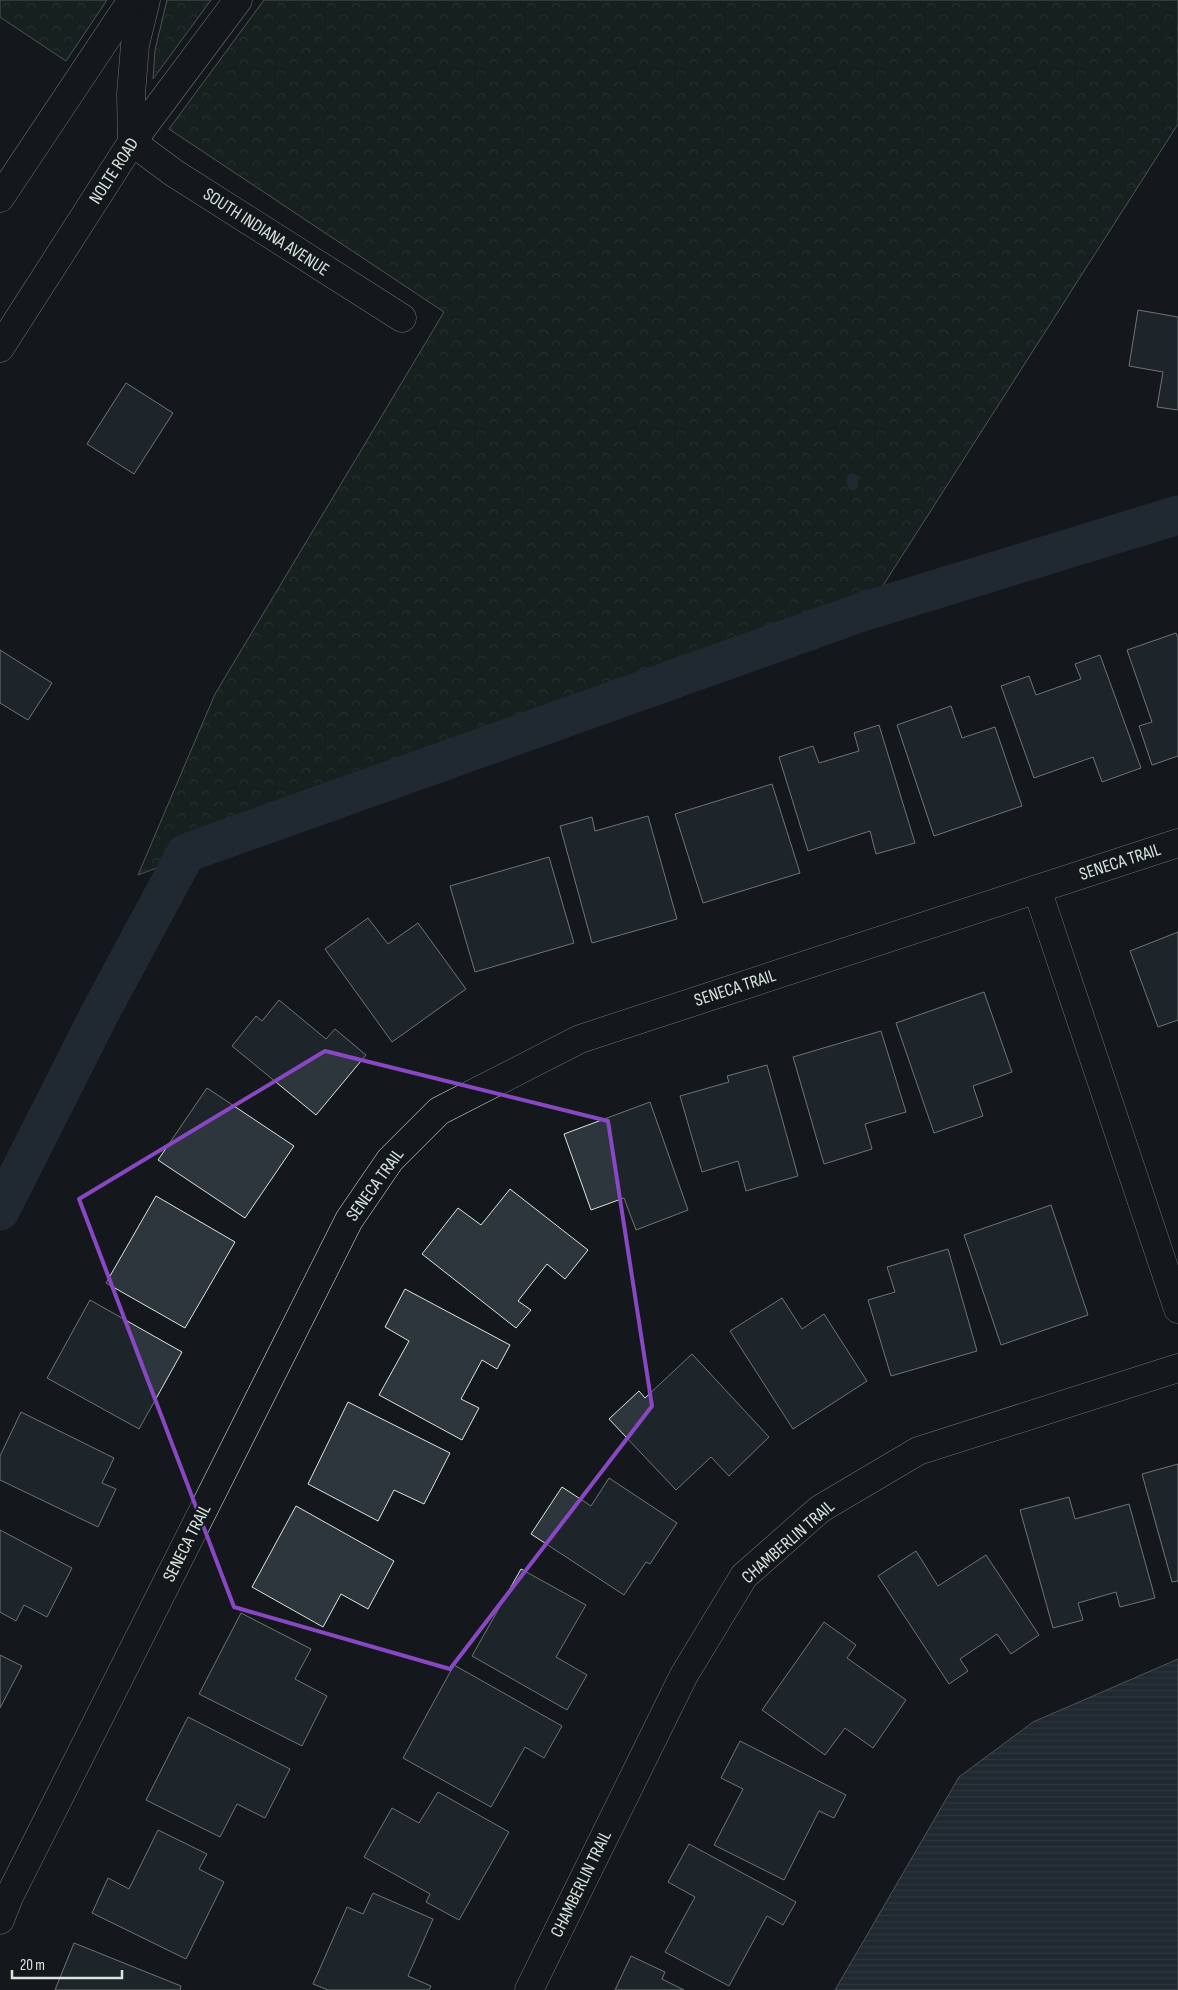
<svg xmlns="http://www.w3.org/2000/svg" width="1178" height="1990" font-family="'Sofia Sans Condensed',sans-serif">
	<defs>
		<pattern id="forest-crowns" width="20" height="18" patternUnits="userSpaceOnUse" patternTransform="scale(1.25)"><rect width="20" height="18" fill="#1a2d24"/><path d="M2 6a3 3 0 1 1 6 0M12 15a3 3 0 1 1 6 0" fill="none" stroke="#3b4b43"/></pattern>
		<pattern id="water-rules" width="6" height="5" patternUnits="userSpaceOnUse" patternTransform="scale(1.25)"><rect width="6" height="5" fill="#2f3f4d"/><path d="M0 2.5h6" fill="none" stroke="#4c5b66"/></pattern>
	</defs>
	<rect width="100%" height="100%" fill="#14181c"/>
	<g fill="url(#forest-crowns)" stroke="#939e99">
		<path d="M 0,0 L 107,0 L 66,61 L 0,17 Z"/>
		<path d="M 167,0 L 211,0 L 153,79 L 155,50 Z"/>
		<path d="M 264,0 L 1178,0 L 1178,124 L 875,598 L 138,875 L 215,694 L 444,312 L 169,129 Z"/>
	</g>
	<path fill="url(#water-rules)" stroke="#939e99" d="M 1178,1659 L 1178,1990 L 835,1990 L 959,1777 L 1033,1722 Z"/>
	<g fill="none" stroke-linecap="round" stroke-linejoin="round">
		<g stroke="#2f3f4d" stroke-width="11">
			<path d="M 852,479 L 853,485"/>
			<path d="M 865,595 L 865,611"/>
		</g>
		<path stroke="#2f3f4d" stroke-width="39" d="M 0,1211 L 100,1013 L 186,853 L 865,611 L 1178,515"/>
	</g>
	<g fill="#2c363c" stroke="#d8e6dc">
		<path d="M 1138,310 L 1178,317 L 1178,410 L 1157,407 L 1163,372 L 1129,366 Z"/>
		<path d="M 126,383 L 173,413 L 134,474 L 87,444 Z"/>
		<path d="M 1176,633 L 1178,638 L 1178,756 L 1152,765 L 1139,726 L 1152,722 L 1127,650 Z"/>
		<path d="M 0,650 L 52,683 L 28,720 L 0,703 Z"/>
		<path d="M 1100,655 L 1141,768 L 1102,782 L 1093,757 L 1034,778 L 1001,686 L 1029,676 L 1036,695 L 1081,679 L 1075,664 Z"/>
		<path d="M 951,706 L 962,738 L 995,727 L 1022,806 L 934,836 L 897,725 Z"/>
		<path d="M 879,725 L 915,843 L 876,854 L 870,831 L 808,851 L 779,757 L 813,746 L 819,763 L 859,751 L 854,733 Z"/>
		<path d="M 772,784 L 800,873 L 703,903 L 675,814 Z"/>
		<path d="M 648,816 L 677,919 L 592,943 L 560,826 L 592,817 L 595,831 Z"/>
		<path d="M 549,857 L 574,943 L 475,972 L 450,886 Z"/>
		<path d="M 368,918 L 388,944 L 418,923 L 466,989 L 392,1042 L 325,949 Z"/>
		<path d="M 1178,932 L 1178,1020 L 1158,1027 L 1130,951 Z"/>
		<path d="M 984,992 L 1012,1072 L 973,1086 L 983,1116 L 934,1133 L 896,1023 Z"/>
		<path d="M 279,1000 L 326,1039 L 335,1029 L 366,1055 L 316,1115 L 232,1046 L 256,1016 L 262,1021 Z"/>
		<path d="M 881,1031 L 906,1112 L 865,1124 L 872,1149 L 824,1164 L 793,1057 Z"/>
		<path d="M 767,1065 L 798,1176 L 746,1191 L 738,1161 L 702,1172 L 680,1096 L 729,1082 L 727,1076 Z"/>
		<path d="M 207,1088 L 294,1146 L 245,1218 L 158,1160 Z"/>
		<path d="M 650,1102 L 688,1210 L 636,1230 L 624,1198 L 591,1210 L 564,1134 Z"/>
		<path d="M 510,1189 L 588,1250 L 565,1279 L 547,1264 L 518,1301 L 531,1310 L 516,1328 L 422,1254 L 458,1208 L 481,1225 Z"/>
		<path d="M 156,1196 L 235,1242 L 185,1328 L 106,1283 Z"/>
		<path d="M 1051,1205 L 1088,1315 L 1001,1345 L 964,1235 Z"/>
		<path d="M 948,1249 L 977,1351 L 891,1376 L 868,1300 L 895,1292 L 887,1267 Z"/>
		<path d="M 405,1289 L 510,1345 L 497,1369 L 482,1360 L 461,1399 L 479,1408 L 462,1440 L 379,1395 L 409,1341 L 385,1327 Z"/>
		<path d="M 782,1298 L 802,1329 L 824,1314 L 867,1381 L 793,1429 L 730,1331 Z"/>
		<path d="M 90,1300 L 182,1352 L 139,1429 L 47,1378 Z"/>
		<path d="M 692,1354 L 769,1437 L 729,1476 L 711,1457 L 676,1490 L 609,1419 L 639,1391 L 645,1398 Z"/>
		<path d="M 348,1402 L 450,1453 L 424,1504 L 394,1490 L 378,1521 L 308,1484 Z"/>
		<path d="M 21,1412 L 114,1458 L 102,1483 L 116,1489 L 98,1527 L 0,1480 L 0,1456 Z"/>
		<path d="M 1178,1464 L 1178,1581 L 1172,1582 L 1142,1474 Z"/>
		<path d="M 609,1478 L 677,1523 L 650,1564 L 646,1562 L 624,1595 L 531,1534 L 562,1487 L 591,1506 Z"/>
		<path d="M 1069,1497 L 1075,1519 L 1129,1504 L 1155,1598 L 1120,1607 L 1116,1592 L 1078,1603 L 1083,1620 L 1053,1628 L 1020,1510 Z"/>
		<path d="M 296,1506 L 394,1561 L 368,1609 L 341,1594 L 323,1627 L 252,1587 Z"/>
		<path d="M 0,1530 L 72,1568 L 47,1617 L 24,1605 L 16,1621 L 0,1612 Z"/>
		<path d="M 916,1551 L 938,1586 L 986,1555 L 1039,1635 L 1011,1654 L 997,1634 L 960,1659 L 968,1671 L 949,1684 L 878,1576 Z"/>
		<path d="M 521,1569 L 586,1605 L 556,1657 L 587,1675 L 567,1710 L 472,1656 Z"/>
		<path d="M 241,1613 L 311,1649 L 295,1679 L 327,1696 L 302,1746 L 199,1694 Z"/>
		<path d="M 824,1622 L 856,1645 L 847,1658 L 906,1700 L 873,1748 L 845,1728 L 825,1755 L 762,1710 Z"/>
		<path d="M 0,1655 L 22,1666 L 0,1708 Z"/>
		<path d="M 454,1665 L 562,1726 L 544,1758 L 525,1747 L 491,1807 L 403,1758 Z"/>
		<path d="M 188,1717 L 290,1769 L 265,1818 L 237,1804 L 220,1837 L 146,1800 Z"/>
		<path d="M 740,1741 L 846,1795 L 834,1818 L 819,1811 L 784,1880 L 714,1845 L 743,1789 L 721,1778 Z"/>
		<path d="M 438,1792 L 509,1832 L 459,1920 L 426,1902 L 430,1894 L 364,1857 L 392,1808 L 419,1823 Z"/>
		<path d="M 158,1830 L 207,1854 L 199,1869 L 224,1882 L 186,1959 L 92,1913 L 108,1878 L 129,1889 Z"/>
		<path d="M 689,1844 L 796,1902 L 783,1925 L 767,1916 L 729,1986 L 665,1952 L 695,1897 L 668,1882 Z"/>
		<path d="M 373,1893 L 433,1919 L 408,1976 L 431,1986 L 429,1990 L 328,1990 L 313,1984 L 347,1907 L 363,1914 Z"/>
		<path d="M 74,1943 L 181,1986 L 180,1990 L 55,1990 Z"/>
		<path d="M 631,1956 L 665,1972 L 662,1979 L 684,1990 L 615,1990 Z"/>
	</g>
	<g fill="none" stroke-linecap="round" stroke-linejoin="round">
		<defs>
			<g id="street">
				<path d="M 132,142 L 174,173 L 402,318"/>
				<path d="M 1037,889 L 1178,1309"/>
				<path d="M 0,1920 L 9,1897 L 349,1220 L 390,1160 L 439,1111 L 580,1039 L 1178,843"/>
				<path d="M 529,1990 L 684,1675 L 744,1576 L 820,1509 L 918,1451 L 1178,1368"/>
			</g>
			<g id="secondary">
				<path d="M 132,142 L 131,94 L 135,45 L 146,0"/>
				<path d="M 0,198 L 132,0"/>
				<path d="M 0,348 L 132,142 L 238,0"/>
			</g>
		</defs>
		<use href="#street" stroke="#d8e6dc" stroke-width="29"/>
		<use href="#secondary" stroke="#d8e6dc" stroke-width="29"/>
		<use href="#street" stroke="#14181c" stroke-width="28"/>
		<use href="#secondary" stroke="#14181c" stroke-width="28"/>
	</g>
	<path d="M0 0H1178V1990H0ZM 325,1051 L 608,1121 L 652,1406 L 450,1669 L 234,1607 L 79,1199 Z" fill="#14181c" fill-opacity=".55" fill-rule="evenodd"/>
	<path fill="none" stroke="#8948c3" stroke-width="4" stroke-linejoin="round" d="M 325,1051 L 608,1121 L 652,1406 L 450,1669 L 234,1607 L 79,1199 Z"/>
	<g text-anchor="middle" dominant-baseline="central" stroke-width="4" stroke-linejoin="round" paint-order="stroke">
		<g font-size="18" fill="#d8e6dc" stroke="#14181c">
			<text transform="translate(114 171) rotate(-57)">NOLTE ROAD</text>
			<text transform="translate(266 232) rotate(33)">SOUTH INDIANA AVENUE</text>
			<text transform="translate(1120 862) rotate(-18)">SENECA TRAIL</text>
			<text transform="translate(735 988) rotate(-18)">SENECA TRAIL</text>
			<text transform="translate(375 1185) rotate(-54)">SENECA TRAIL</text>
			<text transform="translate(788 1542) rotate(-41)">CHAMBERLIN TRAIL</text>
			<text transform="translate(187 1543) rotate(-63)">SENECA TRAIL</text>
			<text transform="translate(581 1884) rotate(-64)">CHAMBERLIN TRAIL</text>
		</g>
	</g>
	<path d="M12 1970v8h110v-8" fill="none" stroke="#d8e6dc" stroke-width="2.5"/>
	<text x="20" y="1970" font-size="15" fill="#d8e6dc" stroke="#14181c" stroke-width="4" paint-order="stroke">20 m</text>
</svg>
